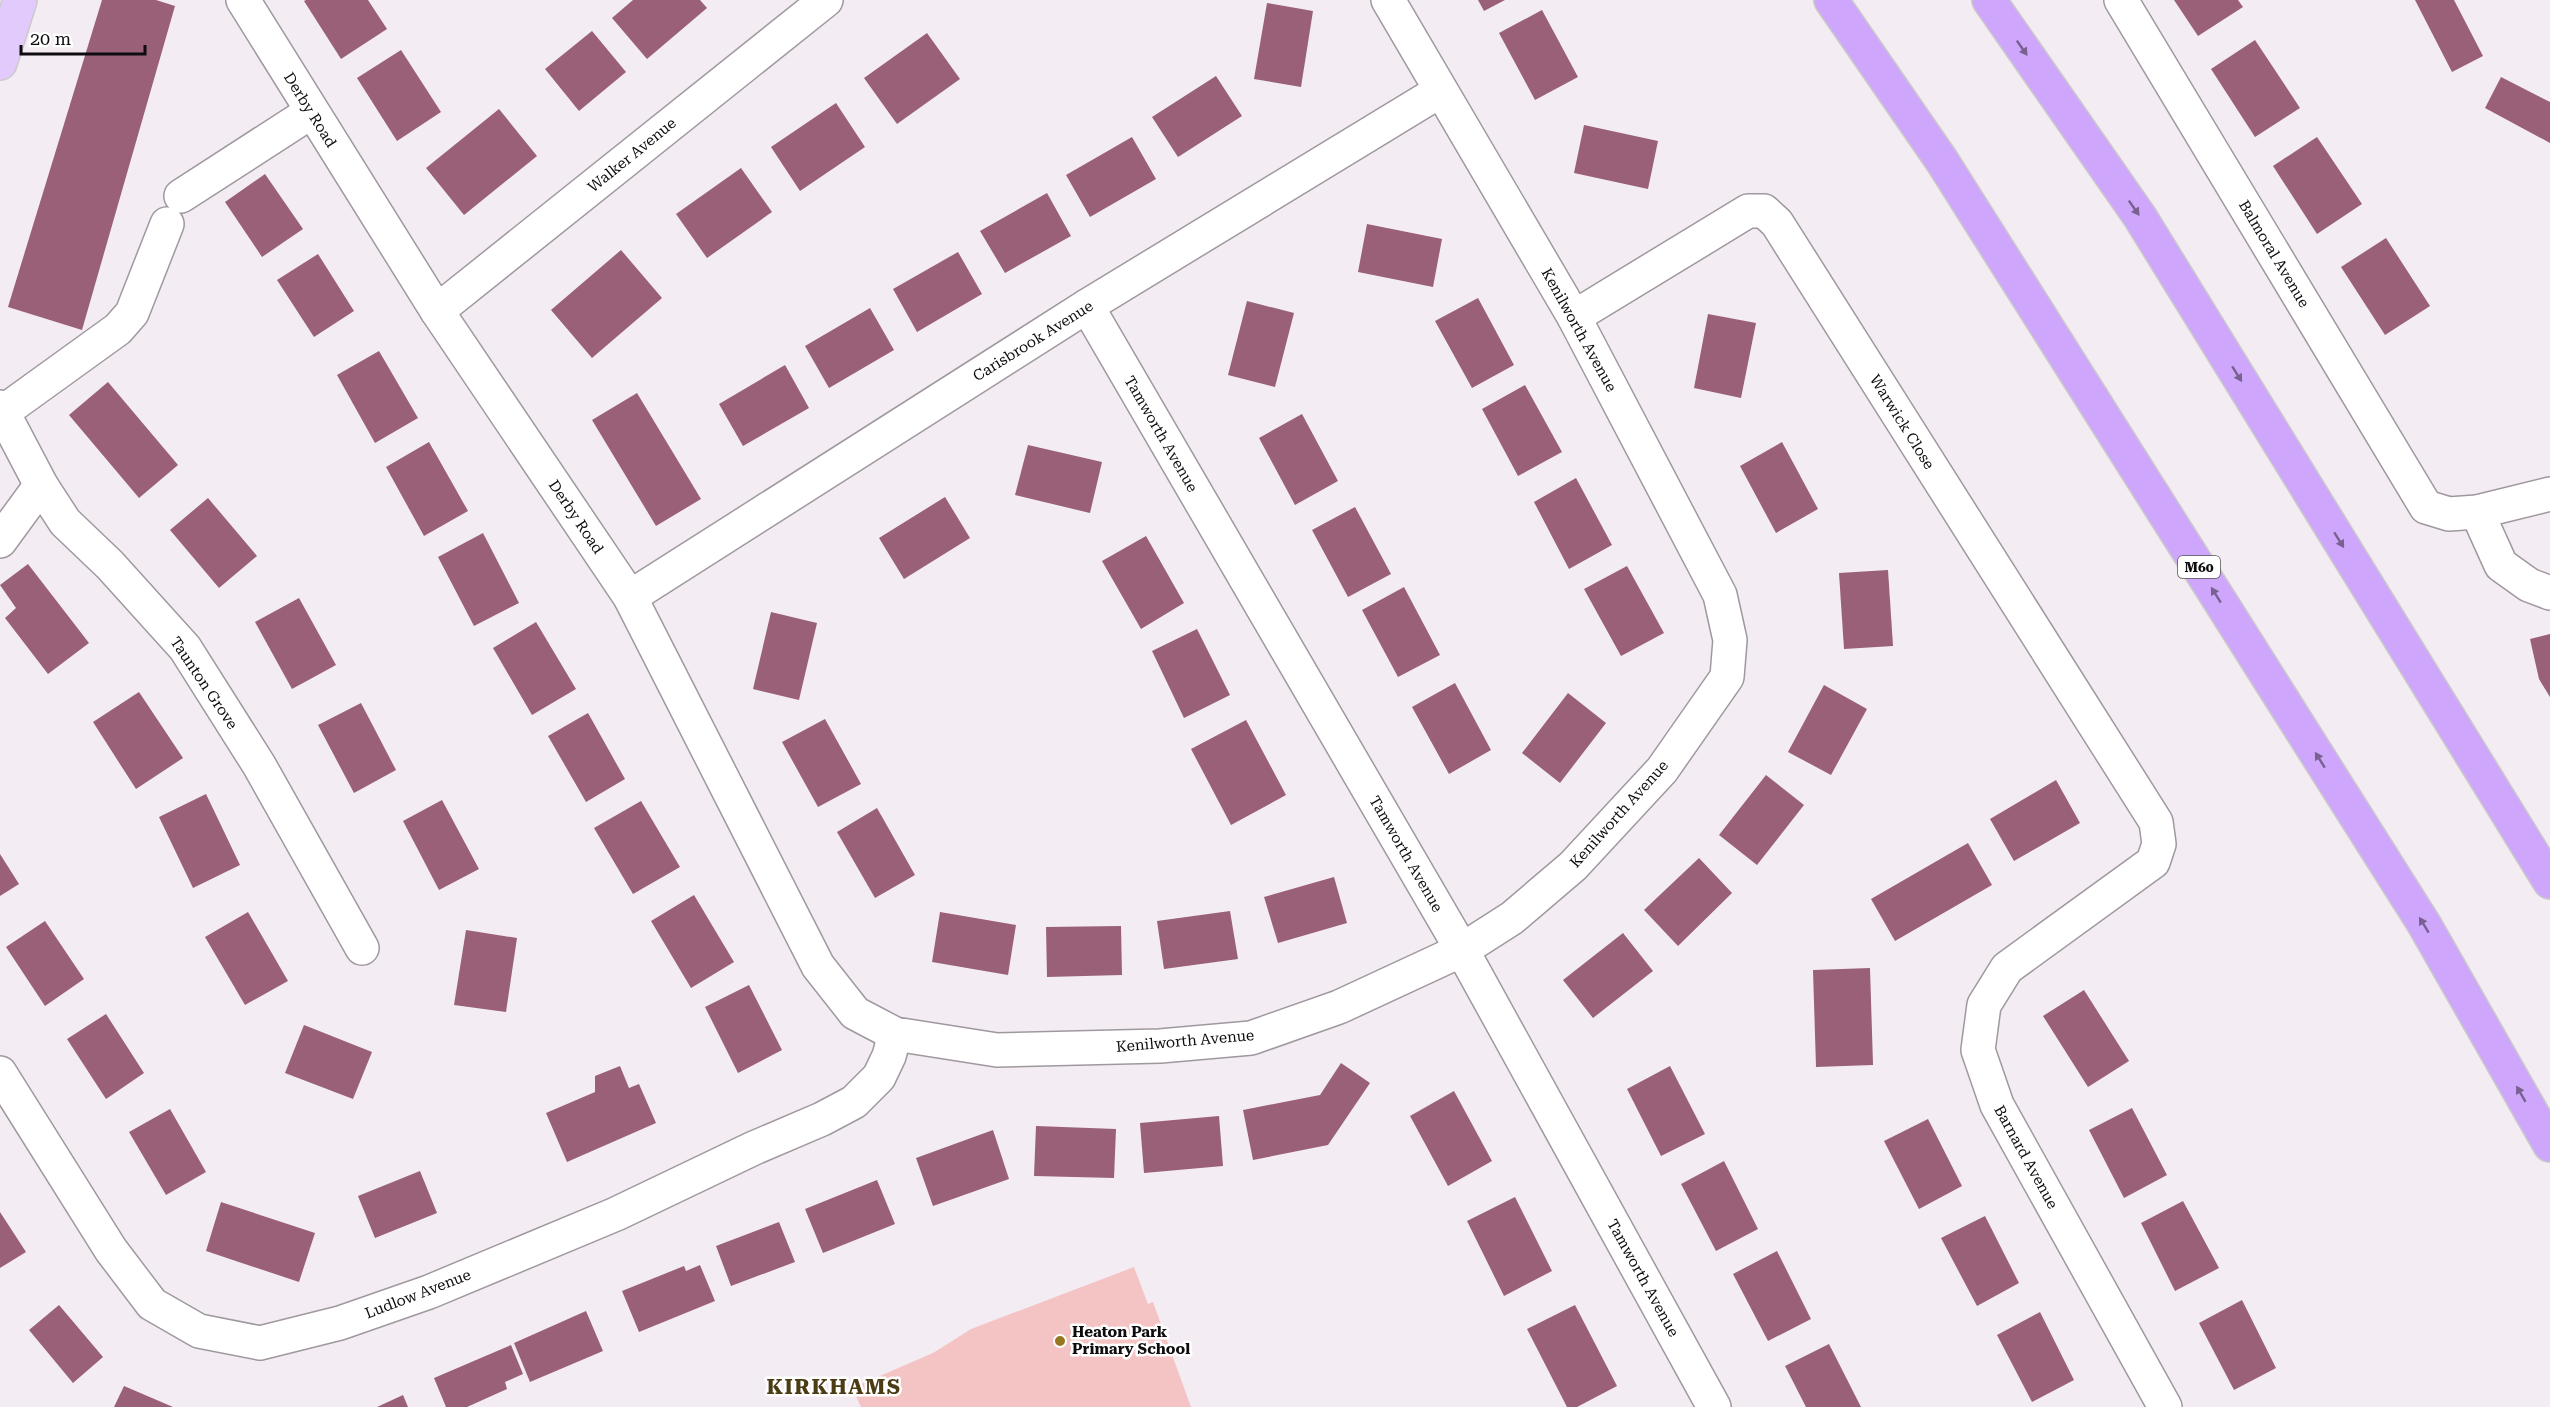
<svg xmlns="http://www.w3.org/2000/svg" width="2550" height="1407" font-family="'Roboto Serif',serif">
	<rect width="100%" height="100%" fill="#f4ecf3"/>
	<path fill="#f4c4c5" d="M 1134,1267 L 1148,1304 L 1153,1302 L 1191,1407 L 861,1407 L 852,1388 L 933,1353 L 971,1329 Z"/>
	<g fill="#996078">
		<path d="M 102,0 L 156,0 L 175,6 L 82,330 L 8,307 Z"/>
		<path d="M 306,0 L 368,0 L 387,29 L 341,59 L 304,1 Z"/>
		<path d="M 633,0 L 700,0 L 707,8 L 647,59 L 612,18 Z"/>
		<path d="M 1478,0 L 1505,0 L 1484,11 Z"/>
		<path d="M 2174,0 L 2238,0 L 2243,7 L 2198,36 Z"/>
		<path d="M 2415,0 L 2454,0 L 2483,56 L 2452,72 Z"/>
		<path d="M 1267,3 L 1313,11 L 1301,87 L 1254,79 Z"/>
		<path d="M 1542,10 L 1578,77 L 1535,100 L 1499,33 Z"/>
		<path d="M 592,31 L 626,72 L 579,111 L 545,69 Z"/>
		<path d="M 927,33 L 960,79 L 897,124 L 864,78 Z"/>
		<path d="M 2255,40 L 2300,108 L 2255,137 L 2211,69 Z"/>
		<path d="M 401,50 L 441,112 L 397,141 L 357,78 Z"/>
		<path d="M 1216,76 L 1242,116 L 1178,157 L 1152,117 Z"/>
		<path d="M 2501,77 L 2550,102 L 2550,143 L 2485,108 Z"/>
		<path d="M 836,103 L 865,147 L 800,191 L 771,147 Z"/>
		<path d="M 499,109 L 537,156 L 464,215 L 426,168 Z"/>
		<path d="M 1584,125 L 1658,141 L 1648,189 L 1574,173 Z"/>
		<path d="M 1132,137 L 1156,179 L 1090,217 L 1066,175 Z"/>
		<path d="M 2317,137 L 2362,204 L 2317,234 L 2273,166 Z"/>
		<path d="M 741,168 L 772,212 L 707,258 L 676,214 Z"/>
		<path d="M 265,174 L 303,229 L 262,257 L 225,202 Z"/>
		<path d="M 1047,193 L 1071,236 L 1005,273 L 980,231 Z"/>
		<path d="M 1367,224 L 1442,239 L 1433,287 L 1358,272 Z"/>
		<path d="M 2386,238 L 2430,306 L 2385,335 L 2341,267 Z"/>
		<path d="M 621,250 L 662,298 L 592,358 L 551,310 Z"/>
		<path d="M 958,252 L 982,294 L 917,332 L 893,289 Z"/>
		<path d="M 318,254 L 354,311 L 314,337 L 277,280 Z"/>
		<path d="M 1478,298 L 1514,365 L 1472,388 L 1435,321 Z"/>
		<path d="M 1247,301 L 1294,313 L 1275,387 L 1228,375 Z"/>
		<path d="M 870,308 L 894,350 L 829,388 L 805,346 Z"/>
		<path d="M 1708,314 L 1756,323 L 1741,398 L 1694,388 Z"/>
		<path d="M 379,351 L 418,418 L 375,443 L 337,375 Z"/>
		<path d="M 785,365 L 809,408 L 743,446 L 719,404 Z"/>
		<path d="M 108,382 L 178,465 L 139,498 L 69,415 Z"/>
		<path d="M 1525,385 L 1562,452 L 1518,476 L 1482,409 Z"/>
		<path d="M 637,393 L 701,499 L 656,526 L 592,420 Z"/>
		<path d="M 1302,414 L 1338,481 L 1295,505 L 1259,438 Z"/>
		<path d="M 429,442 L 468,511 L 424,536 L 386,467 Z"/>
		<path d="M 1782,442 L 1818,509 L 1776,533 L 1740,466 Z"/>
		<path d="M 1028,445 L 1102,462 L 1090,513 L 1015,495 Z"/>
		<path d="M 1576,478 L 1612,545 L 1569,569 L 1534,502 Z"/>
		<path d="M 945,497 L 970,538 L 904,579 L 879,538 Z"/>
		<path d="M 208,498 L 257,556 L 219,588 L 170,530 Z"/>
		<path d="M 1355,507 L 1391,574 L 1348,597 L 1312,530 Z"/>
		<path d="M 483,533 L 519,603 L 474,626 L 438,557 Z"/>
		<path d="M 1146,536 L 1184,603 L 1141,629 L 1102,561 Z"/>
		<path d="M 28,564 L 89,643 L 48,674 L 5,618 L 16,608 L 0,585 Z"/>
		<path d="M 1627,566 L 1664,633 L 1621,656 L 1584,589 Z"/>
		<path d="M 1888,570 L 1893,646 L 1844,649 L 1839,573 Z"/>
		<path d="M 1404,587 L 1440,655 L 1398,677 L 1362,610 Z"/>
		<path d="M 299,598 L 336,665 L 292,689 L 255,622 Z"/>
		<path d="M 771,612 L 817,623 L 799,700 L 753,689 Z"/>
		<path d="M 536,622 L 576,689 L 532,715 L 493,648 Z"/>
		<path d="M 1197,629 L 1230,695 L 1184,718 L 1152,651 Z"/>
		<path d="M 2550,634 L 2550,697 L 2539,679 L 2530,639 Z"/>
		<path d="M 1455,683 L 1491,750 L 1449,774 L 1412,707 Z"/>
		<path d="M 1824,685 L 1867,709 L 1831,775 L 1788,752 Z"/>
		<path d="M 139,692 L 183,758 L 136,789 L 93,722 Z"/>
		<path d="M 1568,693 L 1606,723 L 1560,783 L 1522,753 Z"/>
		<path d="M 361,703 L 396,770 L 354,793 L 318,725 Z"/>
		<path d="M 588,713 L 625,779 L 586,802 L 548,736 Z"/>
		<path d="M 825,719 L 861,784 L 818,807 L 782,742 Z"/>
		<path d="M 1246,720 L 1286,795 L 1231,825 L 1191,749 Z"/>
		<path d="M 1766,775 L 1804,805 L 1757,865 L 1719,835 Z"/>
		<path d="M 2056,780 L 2080,823 L 2014,861 L 1990,819 Z"/>
		<path d="M 206,794 L 240,865 L 193,888 L 159,817 Z"/>
		<path d="M 442,800 L 479,869 L 439,890 L 403,821 Z"/>
		<path d="M 641,801 L 680,867 L 633,894 L 594,828 Z"/>
		<path d="M 877,808 L 915,875 L 875,898 L 837,832 Z"/>
		<path d="M 1968,843 L 1992,885 L 1895,941 L 1871,899 Z"/>
		<path d="M 0,854 L 19,884 L 0,896 Z"/>
		<path d="M 1699,858 L 1732,893 L 1678,946 L 1644,910 Z"/>
		<path d="M 1334,877 L 1347,923 L 1278,943 L 1264,897 Z"/>
		<path d="M 694,895 L 734,962 L 691,988 L 651,921 Z"/>
		<path d="M 1230,911 L 1238,959 L 1164,969 L 1157,921 Z"/>
		<path d="M 248,912 L 288,981 L 245,1005 L 205,937 Z"/>
		<path d="M 940,912 L 1016,925 L 1008,975 L 932,962 Z"/>
		<path d="M 45,921 L 84,979 L 45,1006 L 6,947 Z"/>
		<path d="M 1121,926 L 1122,975 L 1047,977 L 1046,927 Z"/>
		<path d="M 466,930 L 517,938 L 506,1012 L 454,1005 Z"/>
		<path d="M 1623,933 L 1653,971 L 1593,1018 L 1563,980 Z"/>
		<path d="M 1870,968 L 1873,1065 L 1816,1067 L 1813,970 Z"/>
		<path d="M 749,985 L 782,1050 L 738,1073 L 705,1007 Z"/>
		<path d="M 2084,990 L 2129,1061 L 2088,1087 L 2043,1016 Z"/>
		<path d="M 106,1014 L 144,1073 L 106,1099 L 67,1039 Z"/>
		<path d="M 304,1025 L 372,1052 L 353,1099 L 285,1073 Z"/>
		<path d="M 1341,1063 L 1370,1083 L 1328,1145 L 1253,1160 L 1243,1110 L 1320,1095 Z"/>
		<path d="M 620,1066 L 629,1088 L 639,1084 L 656,1123 L 567,1162 L 546,1113 L 595,1092 L 595,1076 Z"/>
		<path d="M 1670,1066 L 1705,1134 L 1661,1156 L 1627,1089 Z"/>
		<path d="M 1454,1091 L 1492,1161 L 1448,1186 L 1410,1116 Z"/>
		<path d="M 2132,1108 L 2167,1175 L 2124,1198 L 2089,1130 Z"/>
		<path d="M 170,1109 L 206,1172 L 166,1195 L 129,1132 Z"/>
		<path d="M 1219,1116 L 1223,1166 L 1144,1173 L 1140,1123 Z"/>
		<path d="M 1928,1119 L 1962,1186 L 1919,1209 L 1884,1141 Z"/>
		<path d="M 1036,1126 L 1116,1129 L 1114,1178 L 1034,1176 Z"/>
		<path d="M 993,1130 L 1009,1179 L 933,1206 L 916,1158 Z"/>
		<path d="M 1724,1161 L 1758,1229 L 1716,1251 L 1681,1184 Z"/>
		<path d="M 420,1171 L 437,1213 L 375,1238 L 358,1196 Z"/>
		<path d="M 877,1180 L 895,1224 L 823,1253 L 805,1209 Z"/>
		<path d="M 1515,1197 L 1552,1271 L 1504,1296 L 1467,1221 Z"/>
		<path d="M 2183,1201 L 2219,1268 L 2175,1291 L 2141,1223 Z"/>
		<path d="M 221,1202 L 315,1233 L 299,1282 L 206,1251 Z"/>
		<path d="M 0,1212 L 26,1252 L 0,1268 Z"/>
		<path d="M 1985,1216 L 2019,1283 L 1977,1306 L 1941,1238 Z"/>
		<path d="M 779,1222 L 795,1262 L 731,1286 L 716,1246 Z"/>
		<path d="M 1777,1251 L 1811,1319 L 1768,1341 L 1733,1274 Z"/>
		<path d="M 700,1265 L 715,1301 L 639,1332 L 622,1291 L 684,1266 L 686,1271 Z"/>
		<path d="M 2242,1300 L 2276,1368 L 2234,1390 L 2199,1323 Z"/>
		<path d="M 59,1305 L 103,1357 L 73,1383 L 29,1330 Z"/>
		<path d="M 1575,1305 L 1617,1386 L 1577,1407 L 1567,1407 L 1527,1329 Z"/>
		<path d="M 586,1311 L 603,1351 L 530,1382 L 514,1343 Z"/>
		<path d="M 2040,1312 L 2074,1380 L 2032,1402 L 1997,1335 Z"/>
		<path d="M 1829,1344 L 1861,1407 L 1806,1407 L 1785,1366 Z"/>
		<path d="M 511,1345 L 523,1374 L 505,1382 L 507,1389 L 467,1407 L 446,1407 L 434,1378 Z"/>
		<path d="M 124,1386 L 173,1407 L 114,1407 Z"/>
		<path d="M 403,1395 L 408,1407 L 377,1407 Z"/>
	</g>
	<g fill="none" stroke-linecap="round" stroke-linejoin="round">
		<defs>
			<g id="minor">
				<path d="M 243,0 L 437,311 L 630,597 L 818,966 L 855,1013 L 895,1034 L 997,1050 L 1160,1046 L 1251,1038 L 1339,1007 L 1462,950 L 1512,918 L 1573,866 L 1662,770 L 1727,677 L 1730,640 L 1720,595 L 1574,317 L 1388,0"/>
				<path d="M 2121,0 L 2426,507 L 2449,514 L 2477,512 L 2550,494"/>
				<path d="M 181,196 L 311,112"/>
				<path d="M 1087,306 L 1462,950 L 1714,1407"/>
				<path d="M 437,311 L 826,0"/>
				<path d="M 1574,317 L 1748,211 L 1764,211 L 1777,223 L 2156,822 L 2159,844 L 2153,862 L 2007,968 L 1984,1005 L 1978,1050 L 1997,1105 L 2165,1407"/>
				<path d="M 0,407 L 41,485 L 65,522 L 110,565 L 185,648 L 259,765 L 362,948"/>
				<path d="M 3,412 L 118,329 L 132,313 L 167,224"/>
				<path d="M 2477,512 L 2501,565 L 2529,585 L 2550,593"/>
				<path d="M 0,541 L 41,485"/>
				<path d="M 630,597 L 1087,306 L 1440,91"/>
				<path d="M 0,1073 L 111,1250 L 152,1304 L 199,1331 L 260,1343 L 340,1323 L 429,1292 L 616,1214 L 754,1148 L 822,1119 L 854,1102 L 879,1077 L 889,1056 L 895,1034"/>
			</g>
			<path id="major" d="M 0,63 L 20,0"/>
			<g id="highway">
				<path d="M 1831,0 L 1942,161 L 2424,924 L 2550,1145"/>
				<path d="M 1989,0 L 2140,217 L 2550,882"/>
			</g>
		</defs>
		<use href="#minor" stroke="#a0989f" stroke-width="36"/>
		<use href="#major" stroke="#cacaca" stroke-width="36"/>
		<use href="#highway" stroke="#cacaca" stroke-width="36"/>
		<use href="#minor" stroke="#fff" stroke-width="33"/>
		<use href="#major" stroke="#e2cafd" stroke-width="33"/>
		<use href="#highway" stroke="#cea6fb" stroke-width="33"/>
	</g>
	<defs><path id="oneway-solid" d="M-6-.8H1V-3.2L6.5 0L1 3.2V.8H-6Z" transform="scale(1.5)"/></defs>
	<g fill="#786190">
		<use href="#oneway-solid" transform="translate(2022 48) rotate(55)"/>
		<use href="#oneway-solid" transform="translate(2134 208) rotate(55)"/>
		<use href="#oneway-solid" transform="translate(2237 374) rotate(58)"/>
		<use href="#oneway-solid" transform="translate(2339 540) rotate(58)"/>
		<use href="#oneway-solid" transform="translate(2216 595) rotate(-122)"/>
		<use href="#oneway-solid" transform="translate(2320 760) rotate(-122)"/>
		<use href="#oneway-solid" transform="translate(2424 925) rotate(-121)"/>
		<use href="#oneway-solid" transform="translate(2521 1094) rotate(-120)"/>
	</g>
	<circle fill="#96771f" stroke="#fff" stroke-width="2" cx="1060" cy="1341" r="6"/>
	<g text-anchor="middle" dominant-baseline="central" stroke-width="5" stroke-linejoin="round" paint-order="stroke">
		<rect fill="#fff" stroke="#565556" stroke-width="1.5" x="2178" y="556" width="42" height="22" rx="4.5"/>
		<g font-size="14" font-weight="bold" fill="#0e0c0e">
			<text x="2199" y="567">M60</text>
		</g>
		<g font-size="15" fill="#0e0c0e" stroke="#fff">
			<text transform="translate(310 110) rotate(58)">Derby Road</text>
			<text transform="translate(632 155) rotate(-39)">Walker Avenue</text>
			<text transform="translate(2274 254) rotate(59)">Balmoral Avenue</text>
			<text transform="translate(1579 330) rotate(61)">Kenilworth Avenue</text>
			<text transform="translate(1033 341) rotate(-32)">Carisbrook Avenue</text>
			<text transform="translate(1902 422) rotate(58)">Warwick Close</text>
			<text transform="translate(1161 434) rotate(60)">Tamworth Avenue</text>
			<text transform="translate(576 517) rotate(56)">Derby Road</text>
			<text transform="translate(204 683) rotate(56)">Taunton Grove</text>
			<text transform="translate(1619 814) rotate(-48)">Kenilworth Avenue</text>
			<text transform="translate(1406 854) rotate(60)">Tamworth Avenue</text>
			<text transform="translate(1185 1041) rotate(-5)">Kenilworth Avenue</text>
			<text transform="translate(2026 1157) rotate(61)">Barnard Avenue</text>
			<text transform="translate(1643 1278) rotate(61)">Tamworth Avenue</text>
			<text transform="translate(418 1294) rotate(-21)">Ludlow Avenue</text>
		</g>
		<g font-size="15" font-weight="bold" fill="#0e0c0e" stroke="#fff" text-anchor="start">
			<text x="1072" y="1332">Heaton Park<tspan x="1072" dy="17">Primary School</tspan></text>
		</g>
		<g font-size="21" font-weight="bold" letter-spacing="1.5" fill="#4b3c14" stroke="#fff">
			<text x="834" y="1387">KIRKHAMS</text>
		</g>
	</g>
	<path d="M21 45v9h124v-9" fill="none" stroke="#0e0c0e" stroke-width="3"/>
	<text x="30" y="45" font-size="18" fill="#0e0c0e" stroke="#ffffff" stroke-width="4.5" paint-order="stroke">20 m</text>
</svg>
